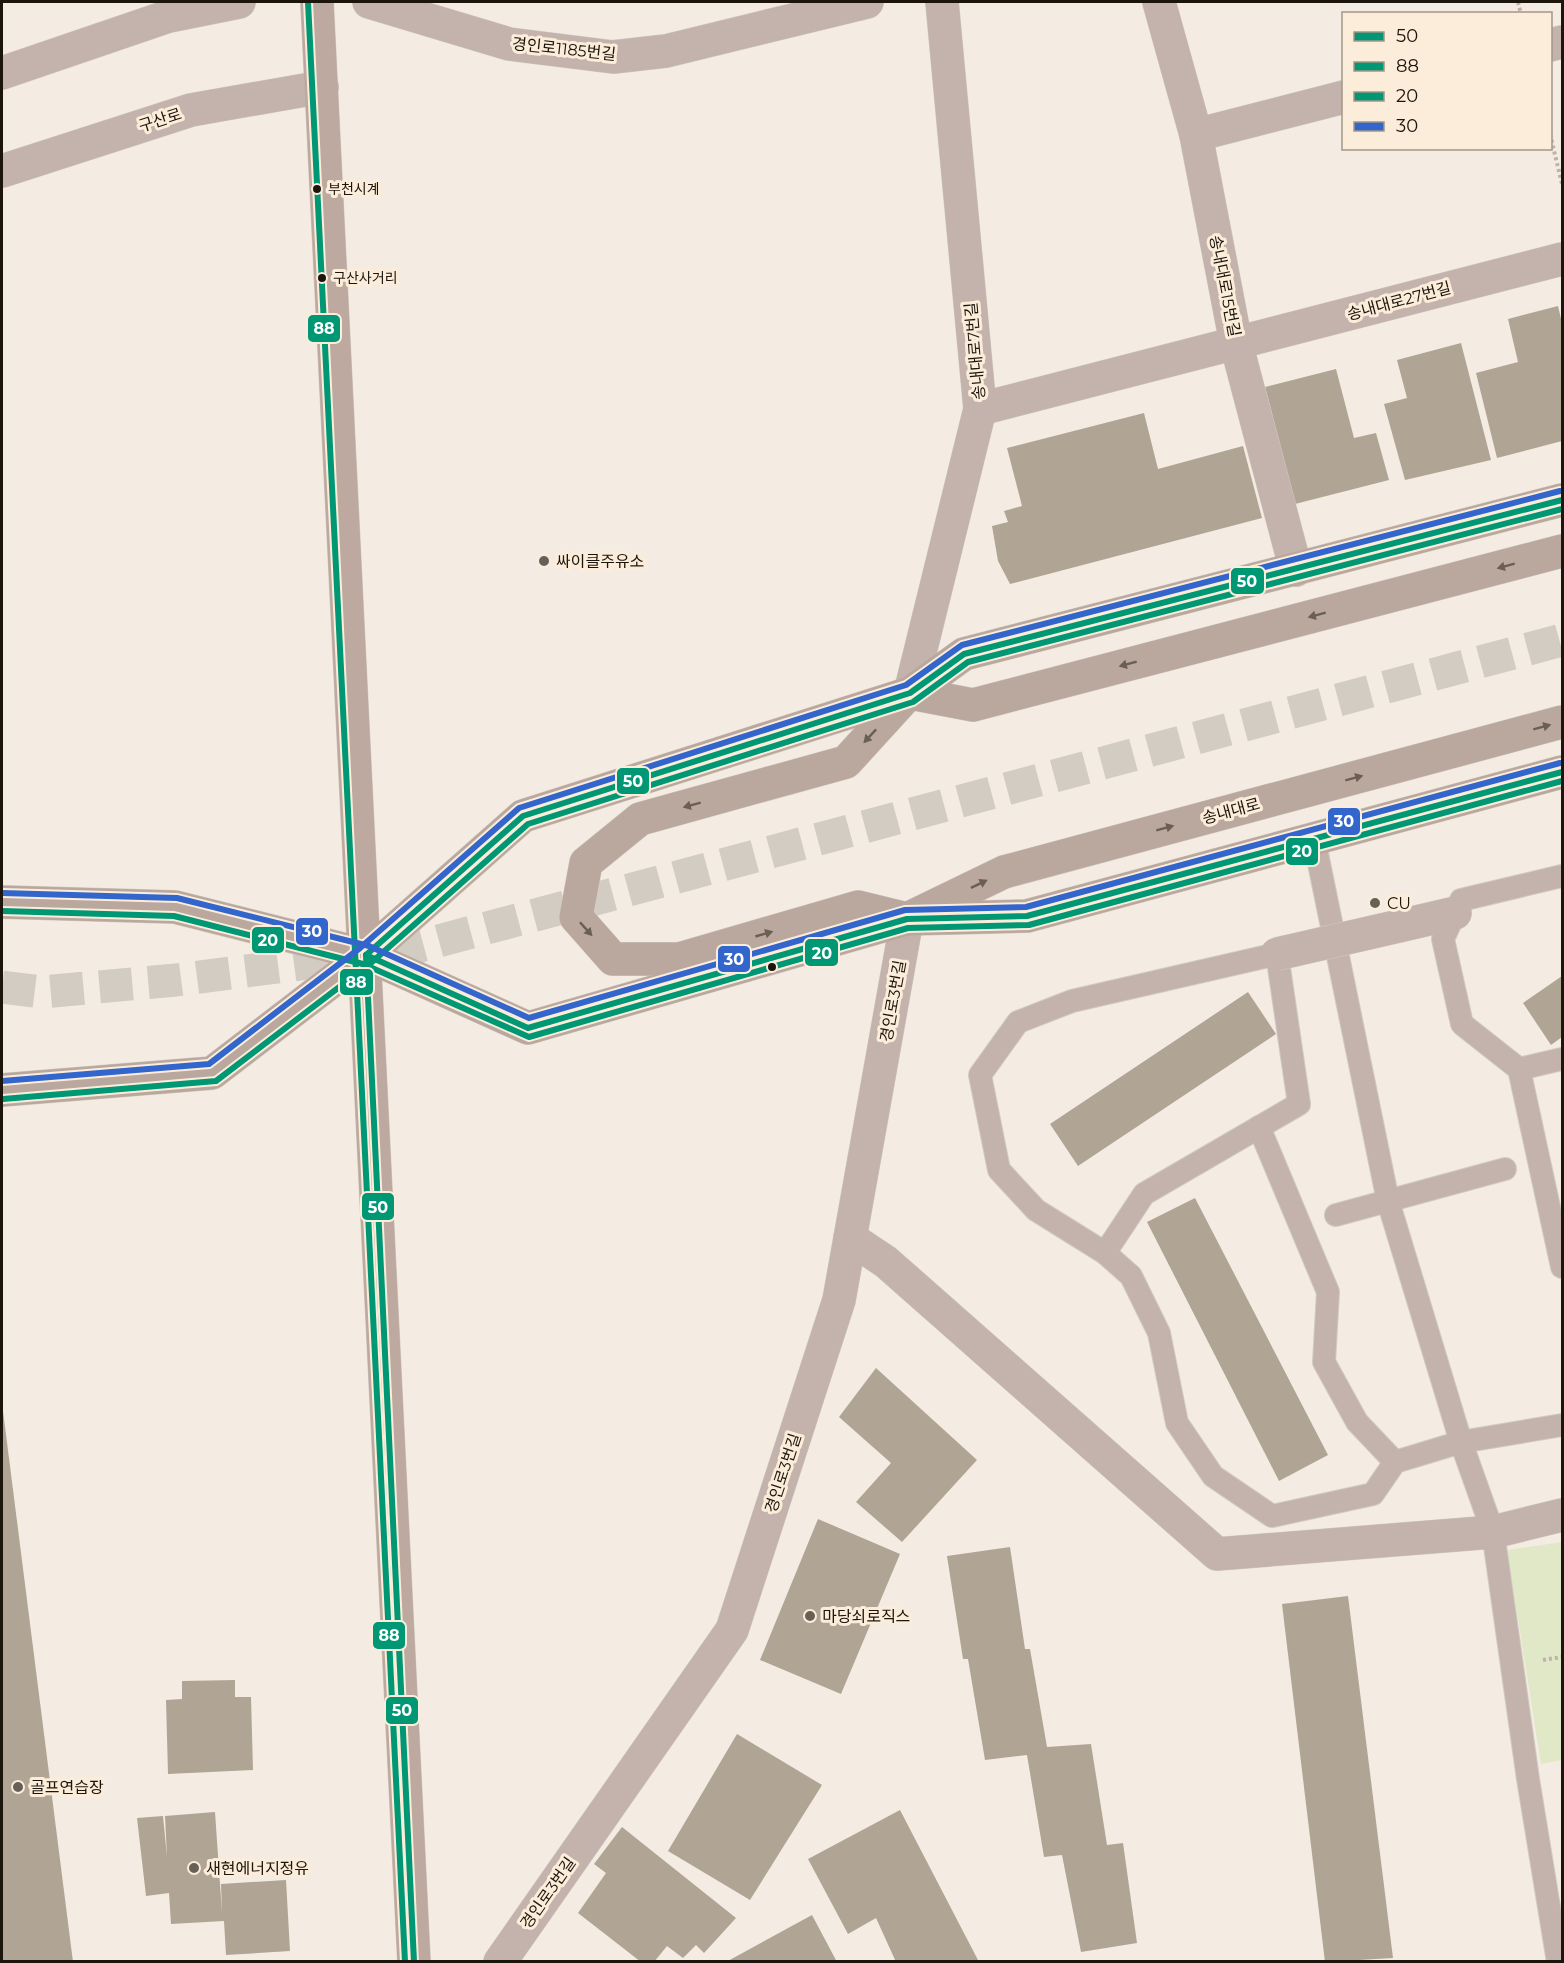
<svg xmlns="http://www.w3.org/2000/svg" width="1564" height="1963" font-family="Montserrat,'Noto Sans KR',sans-serif">
	<rect width="100%" height="100%" fill="#f4ece2"/>
	<path fill="#e1e8c7" d="M 1562,1542 L 1562,1760 L 1541,1764 L 1507,1550 Z"/>
	<g fill="#b0a494">
		<path d="M 1558,306 L 1562,323 L 1562,441 L 1497,458 L 1476,373 L 1518,362 L 1508,319 Z"/>
		<path d="M 1461,343 L 1491,460 L 1405,480 L 1384,404 L 1407,398 L 1397,360 Z"/>
		<path d="M 1336,369 L 1354,438 L 1376,433 L 1389,480 L 1295,504 L 1265,387 Z"/>
		<path d="M 1144,413 L 1158,469 L 1243,446 L 1262,518 L 1010,584 L 998,561 L 992,526 L 1008,522 L 1004,511 L 1022,506 L 1007,448 Z"/>
		<path d="M 1562,976 L 1562,1037 L 1551,1045 L 1523,1003 Z"/>
		<path d="M 1248,992 L 1276,1034 L 1078,1166 L 1050,1124 Z"/>
		<path d="M 1195,1198 L 1328,1455 L 1279,1481 L 1147,1222 Z"/>
		<path d="M 876,1368 L 977,1460 L 902,1542 L 856,1502 L 891,1463 L 839,1417 Z"/>
		<path d="M 2,1411 L 3,1411 L 73,1962 L 2,1962 Z"/>
		<path d="M 818,1519 L 900,1554 L 841,1694 L 760,1660 Z"/>
		<path d="M 1010,1547 L 1025,1649 L 1030,1649 L 1047,1747 L 1091,1744 L 1107,1845 L 1123,1843 L 1137,1943 L 1081,1952 L 1062,1855 L 1044,1857 L 1027,1755 L 985,1760 L 968,1659 L 963,1659 L 947,1556 Z"/>
		<path d="M 1348,1596 L 1393,1958 L 1325,1962 L 1282,1604 Z"/>
		<path d="M 235,1680 L 235,1697 L 251,1697 L 253,1770 L 168,1774 L 166,1700 L 182,1699 L 182,1681 Z"/>
		<path d="M 737,1734 L 822,1785 L 750,1900 L 668,1851 Z"/>
		<path d="M 900,1810 L 979,1962 L 896,1962 L 876,1918 L 848,1934 L 808,1859 Z"/>
		<path d="M 215,1812 L 222,1913 L 221,1884 L 286,1880 L 290,1951 L 226,1955 L 224,1921 L 171,1924 L 169,1893 L 146,1896 L 137,1818 L 163,1816 L 167,1857 L 165,1816 Z"/>
		<path d="M 622,1827 L 736,1918 L 704,1953 L 696,1945 L 683,1958 L 667,1946 L 654,1962 L 641,1962 L 578,1913 L 606,1873 L 594,1864 Z"/>
		<path d="M 812,1915 L 837,1962 L 726,1962 Z"/>
	</g>
	<g fill="none" stroke-linecap="round" stroke-linejoin="round">
		<path stroke="#d3ccc2" stroke-width="33" stroke-dasharray="33 16" stroke-linecap="butt" d="M 2,987 L 42,992 L 176,980 L 401,951 L 1562,640"/>
		<defs>
			<g id="lane">
				<path d="M 1314,839 L 1388,1201 L 1461,1442 L 1493,1532 L 1528,1779 L 1558,1962"/>
				<path d="M 1562,876 L 1461,900 L 1443,939 L 1462,1024 L 1519,1069 L 1562,1267"/>
				<path d="M 1519,1069 L 1562,1059"/>
				<path d="M 1259,1127 L 1328,1292 L 1324,1362 L 1357,1422 L 1395,1462"/>
				<path d="M 1336,1215 L 1505,1169"/>
				<path d="M 1105,1253 L 1144,1194 L 1299,1104 L 1277,954 L 1072,1001 L 1018,1022 L 980,1075 L 999,1170 L 1036,1210 L 1105,1253 L 1131,1276 L 1159,1333 L 1177,1423 L 1213,1476 L 1272,1516 L 1373,1494 L 1395,1462 L 1461,1442 L 1562,1425"/>
			</g>
			<g id="street">
				<path d="M 369,2 L 509,44 L 613,57 L 666,51 L 867,2"/>
				<path d="M 1159,2 L 1196,135 L 1236,343 L 1296,570"/>
				<path d="M 1550,45 L 1562,42"/>
				<path d="M 2,73 L 169,16 L 239,2"/>
				<path d="M 1196,135 L 1344,97"/>
				<path d="M 2,171 L 191,110 L 322,87"/>
				<path d="M 980,409 L 1562,259"/>
				<path d="M 910,693 L 980,409 L 942,2"/>
				<path d="M 1399,926 L 1455,913"/>
				<path d="M 850,1238 L 886,1262 L 1217,1554 L 1493,1532 L 1562,1515"/>
				<path d="M 500,1962 L 732,1630 L 839,1300 L 907,919"/>
			</g>
			<g id="secondary">
				<path d="M 910,693 L 973,705 L 1562,551"/>
				<path d="M 908,694 L 846,762 L 640,819 L 586,863 L 576,917 L 613,959 L 679,959 L 858,907 L 907,919 L 1027,916 L 1562,772"/>
				<path d="M 2,902 L 175,907 L 366,955 L 528,1028 L 907,919 L 1004,872 L 1562,722"/>
				<path d="M 2,1090 L 212,1073 L 366,955 L 523,816 L 910,693 L 964,654 L 1562,500"/>
			</g>
			<path id="primary" d="M 317,2 L 414,1962"/>
		</defs>
		<use href="#lane" stroke="#d0cac1" stroke-width="24"/>
		<use href="#street" stroke="#d0cac1" stroke-width="34"/>
		<use href="#secondary" stroke="#d0cac1" stroke-width="34"/>
		<use href="#primary" stroke="#d0cac1" stroke-width="34"/>
		<g stroke="#beb2ab" stroke-width="4" stroke-dasharray="3 3" stroke-linecap="butt">
			<path d="M 1518,2 L 1521,14"/>
			<path d="M 1550,134 L 1562,184"/>
			<path d="M 1543,1660 L 1562,1657"/>
		</g>
		<use href="#lane" stroke="#c4b3ac" stroke-width="22"/>
		<use href="#street" stroke="#c4b3ac" stroke-width="33"/>
		<use href="#secondary" stroke="#baa79e" stroke-width="33"/>
		<use href="#primary" stroke="#bda99f" stroke-width="33"/>
		<defs>
			<path id="street-bridge" d="M 1277,954 L 1399,926"/>
		</defs>
		<use href="#street-bridge" stroke="#d0cac1" stroke-width="34" stroke-linecap="butt"/>
		<use href="#street-bridge" stroke="#c4b3ac" stroke-width="33"/>
		<defs>
			<g id="bus-1">
				<path d="M 366,955 L 523,816 L 910,693 L 964,654 L 1562,500"/>
				<path d="M 366,955 L 528,1028 L 907,919 L 1027,916 L 1562,772"/>
				<path d="M 366,955 L 414,1962"/>
			</g>
			<path id="bus-2" d="M 308,2 L 405,1962"/>
			<g id="bus-3">
				<path d="M 2,911 L 174,916 L 363,964 L 529,1037 L 908,928 L 1029,925 L 1562,781"/>
				<path d="M 3,1099 L 216,1081 L 372,962 L 528,824 L 913,702 L 968,662 L 1562,509"/>
			</g>
			<g id="bus-4">
				<path d="M 2,893 L 177,898 L 369,946 L 529,1018 L 905,910 L 1026,907 L 1560,763"/>
				<path d="M 2,1081 L 209,1064 L 360,948 L 519,808 L 906,685 L 962,645 L 1560,491"/>
			</g>
		</defs>
		<use href="#bus-1" stroke="#fcedda" stroke-width="10"/>
		<use href="#bus-2" stroke="#fcedda" stroke-width="10"/>
		<use href="#bus-3" stroke="#fcedda" stroke-width="10"/>
		<use href="#bus-4" stroke="#fcedda" stroke-width="10"/>
		<use href="#bus-1" stroke="#009775" stroke-width="6"/>
		<use href="#bus-2" stroke="#009775" stroke-width="6"/>
		<use href="#bus-3" stroke="#009775" stroke-width="6"/>
		<use href="#bus-4" stroke="#36c" stroke-width="6"/>
	</g>
	<defs><path id="oneway-solid" d="M-6-.8H1V-3.2L6.5 0L1 3.2V.8H-6Z" transform="scale(1.5)"/></defs>
	<g fill="#6a5e55">
		<use href="#oneway-solid" transform="translate(1506 566) rotate(165)"/>
		<use href="#oneway-solid" transform="translate(1317 615) rotate(165)"/>
		<use href="#oneway-solid" transform="translate(1128 664) rotate(165)"/>
		<use href="#oneway-solid" transform="translate(1542 727) rotate(-15)"/>
		<use href="#oneway-solid" transform="translate(870 736) rotate(133)"/>
		<use href="#oneway-solid" transform="translate(1354 778) rotate(-15)"/>
		<use href="#oneway-solid" transform="translate(692 805) rotate(165)"/>
		<use href="#oneway-solid" transform="translate(1165 828) rotate(-15)"/>
		<use href="#oneway-solid" transform="translate(979 884) rotate(-26)"/>
		<use href="#oneway-solid" transform="translate(586 929) rotate(48)"/>
		<use href="#oneway-solid" transform="translate(764 934) rotate(-16)"/>
	</g>
	<g fill="#1b150c" stroke="#fcedda" stroke-width="2">
		<circle cx="317" cy="189" r="5"/>
		<circle cx="322" cy="278" r="5"/>
		<circle cx="772" cy="967" r="5"/>
	</g>
	<g fill="#676057" stroke="#fcedda" stroke-width="2">
		<circle cx="544" cy="561" r="6"/>
		<circle cx="1375" cy="903" r="6"/>
		<circle cx="810" cy="1616" r="6"/>
		<circle cx="18" cy="1787" r="6"/>
		<circle cx="194" cy="1868" r="6"/>
	</g>
	<g text-anchor="middle" dominant-baseline="central" stroke-width="6" stroke-linejoin="round" paint-order="stroke">
		<g font-size="14" fill="#1b150c" stroke="#fcedda" text-anchor="start">
			<text x="328" y="189">부천시계</text>
			<text x="333" y="278">구산사거리</text>
		</g>
		<g font-size="16" fill="#1b150c" stroke="#fcedda">
			<text transform="translate(564 49) rotate(6)">경인로1185번길</text>
			<text transform="translate(160 120) rotate(-18)">구산로</text>
			<text transform="translate(1225 286) rotate(79)">송내대로15번길</text>
			<text transform="translate(1399 301) rotate(-15)">송내대로27번길</text>
			<text transform="translate(975 351) rotate(-95)">송내대로7번길</text>
			<text transform="translate(1231 811) rotate(-15)">송내대로</text>
			<text transform="translate(893 1001) rotate(-80)">경인로3번길</text>
			<text transform="translate(783 1473) rotate(-72)">경인로3번길</text>
			<text transform="translate(548 1893) rotate(-55)">경인로3번길</text>
		</g>
		<g font-size="16" fill="#1b150c" stroke="#fcedda" text-anchor="start">
			<text x="556" y="561">싸이클주유소</text>
			<text x="1387" y="903">CU</text>
			<text x="822" y="1616">마당쇠로직스</text>
			<text x="30" y="1787">골프연습장</text>
			<text x="206" y="1868">새현에너지정유</text>
		</g>
	</g>
	<g stroke="#fcedda" stroke-width="2">
		<rect x="307" y="314" width="34" height="29" rx="6" fill="#009775"/>
		<rect x="1230" y="567" width="35" height="28" rx="6" fill="#009775"/>
		<rect x="616" y="767" width="34" height="28" rx="6" fill="#009775"/>
		<rect x="1327" y="807" width="34" height="29" rx="6" fill="#36c"/>
		<rect x="1285" y="837" width="34" height="29" rx="6" fill="#009775"/>
		<rect x="295" y="917" width="34" height="29" rx="6" fill="#36c"/>
		<rect x="251" y="926" width="34" height="28" rx="6" fill="#009775"/>
		<rect x="804" y="938" width="35" height="29" rx="6" fill="#009775"/>
		<rect x="717" y="945" width="34" height="28" rx="6" fill="#36c"/>
		<rect x="339" y="968" width="35" height="28" rx="6" fill="#009775"/>
		<rect x="361" y="1192" width="34" height="29" rx="6" fill="#009775"/>
		<rect x="372" y="1621" width="34" height="29" rx="6" fill="#009775"/>
		<rect x="385" y="1696" width="34" height="29" rx="6" fill="#009775"/>
	</g>
	<g font-size="16" text-anchor="middle" font-weight="bold" fill="#fff">
		<text x="324" y="334">88</text>
		<text x="1247" y="587">50</text>
		<text x="633" y="787">50</text>
		<text x="1344" y="827">30</text>
		<text x="1302" y="857">20</text>
		<text x="312" y="937">30</text>
		<text x="268" y="946">20</text>
		<text x="822" y="959">20</text>
		<text x="734" y="965">30</text>
		<text x="356" y="988">88</text>
		<text x="378" y="1213">50</text>
		<text x="389" y="1641">88</text>
		<text x="402" y="1716">50</text>
	</g>
	<rect width="1564" height="1963" fill="none" stroke="#1b150c" stroke-width="6"/>
	<rect x="1342" y="12" width="210" height="138" fill="#fcedda" stroke="#a29788" stroke-width="1.5"/>
	<rect x="1354" y="32" width="30" height="9" fill="#009775" stroke="#a29788" stroke-width="1.5"/>
	<text x="1396" y="42" font-size="18" fill="#1b150c">50</text>
	<rect x="1354" y="62" width="30" height="9" fill="#009775" stroke="#a29788" stroke-width="1.5"/>
	<text x="1396" y="72" font-size="18" fill="#1b150c">88</text>
	<rect x="1354" y="92" width="30" height="9" fill="#009775" stroke="#a29788" stroke-width="1.5"/>
	<text x="1396" y="102" font-size="18" fill="#1b150c">20</text>
	<rect x="1354" y="122" width="30" height="9" fill="#3366cc" stroke="#a29788" stroke-width="1.5"/>
	<text x="1396" y="132" font-size="18" fill="#1b150c">30</text>
</svg>
